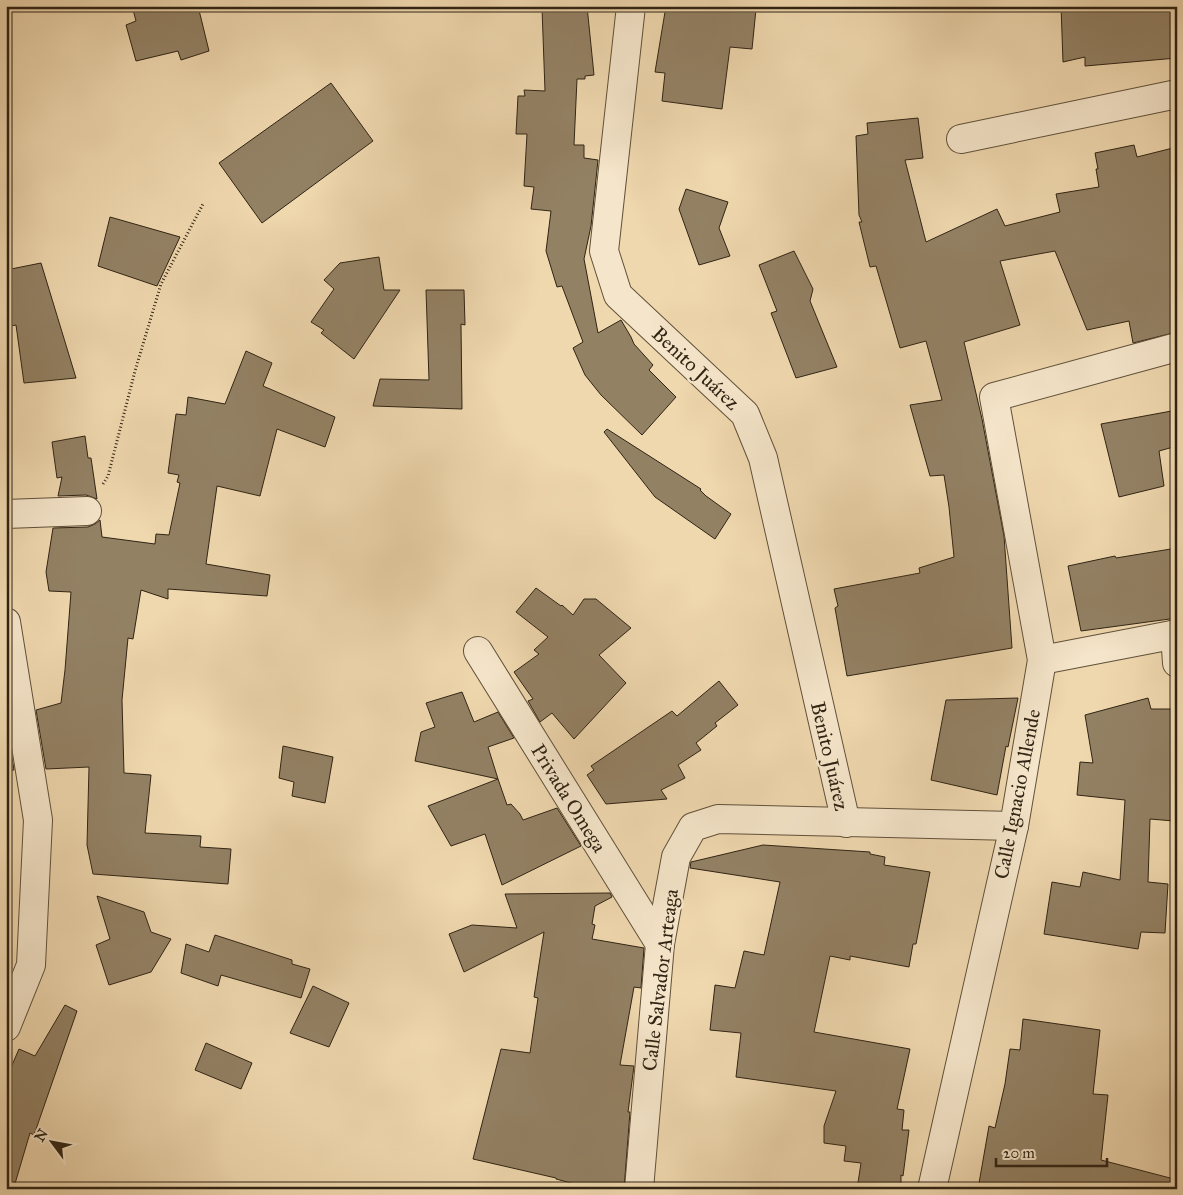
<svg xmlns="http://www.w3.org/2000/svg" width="1183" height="1195" font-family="'IM FELL Great Primer',serif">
	<rect width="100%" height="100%" fill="#efd7ae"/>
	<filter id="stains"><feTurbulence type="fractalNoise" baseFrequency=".004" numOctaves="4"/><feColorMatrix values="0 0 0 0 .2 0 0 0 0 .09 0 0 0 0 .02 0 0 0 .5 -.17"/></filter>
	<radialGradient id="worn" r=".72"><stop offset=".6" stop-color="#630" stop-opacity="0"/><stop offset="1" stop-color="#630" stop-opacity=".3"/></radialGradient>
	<g fill="#938164" stroke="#302414">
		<path d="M 132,6 L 198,6 L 209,51 L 181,60 L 178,51 L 136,61 L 126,25 L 136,21 Z"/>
		<path d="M 555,6 L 587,6 L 594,75 L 585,76 L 585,79 L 577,79 L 574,145 L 584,145 L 584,158 L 598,160 L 591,226 L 584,259 L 598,333 L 621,320 L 631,337 L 634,344 L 653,365 L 649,370 L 676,397 L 642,435 L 601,395 L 585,375 L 573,348 L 583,342 L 562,286 L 557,287 L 546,251 L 551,211 L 531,209 L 534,187 L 524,186 L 527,134 L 516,134 L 518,96 L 525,96 L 524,90 L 545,91 L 542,8 L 555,8 Z"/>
		<path d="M 666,6 L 731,6 L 756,9 L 752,49 L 730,47 L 722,109 L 662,101 L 665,73 L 655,72 Z"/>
		<path d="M 1061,6 L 1171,6 L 1174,27 L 1177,27 L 1177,58 L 1085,66 L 1085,57 L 1063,62 Z"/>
		<path d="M 331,83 L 373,141 L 262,223 L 219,163 Z"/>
		<path d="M 918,118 L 923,158 L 905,160 L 926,242 L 997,209 L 1005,226 L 1060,212 L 1056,194 L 1099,187 L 1096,169 L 1098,169 L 1095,153 L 1134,145 L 1137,157 L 1177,147 L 1177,332 L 1133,343 L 1129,321 L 1087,330 L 1055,251 L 1000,261 L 1020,325 L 964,342 L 982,419 L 1004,536 L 1012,648 L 847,676 L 835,608 L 838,606 L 834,589 L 920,573 L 919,568 L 954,557 L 949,507 L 944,475 L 930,476 L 910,405 L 942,400 L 926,341 L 900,348 L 876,266 L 870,267 L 859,222 L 862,222 L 859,215 L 856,136 L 868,134 L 867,123 Z"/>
		<path d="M 686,189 L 728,202 L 719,228 L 730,256 L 699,265 L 679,209 Z"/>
		<path d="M 110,217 L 180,237 L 157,286 L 98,266 Z"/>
		<path d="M 794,251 L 813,289 L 810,301 L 837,367 L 796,378 L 771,313 L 777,311 L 759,265 Z"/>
		<path d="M 379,257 L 384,290 L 400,290 L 354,359 L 321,333 L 324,330 L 311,322 L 334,289 L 324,280 L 340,263 Z"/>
		<path d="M 41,263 L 76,378 L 24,383 L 16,325 L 6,327 L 6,270 Z"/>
		<path d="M 426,290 L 464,290 L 465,325 L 461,324 L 462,409 L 373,406 L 380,379 L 429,380 Z"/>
		<path d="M 246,351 L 272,363 L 263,386 L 335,417 L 325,447 L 277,429 L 260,496 L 217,486 L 206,564 L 270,575 L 267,596 L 168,589 L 168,599 L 141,590 L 133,639 L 128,638 L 122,700 L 124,773 L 151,775 L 145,833 L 201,836 L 200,847 L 231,849 L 228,884 L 93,874 L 87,845 L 89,767 L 46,769 L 36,710 L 61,703 L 65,670 L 71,592 L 49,591 L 46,572 L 53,528 L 88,527 L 95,524 L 100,520 L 102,537 L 155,544 L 156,534 L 169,535 L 180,483 L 177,482 L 179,475 L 168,473 L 176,414 L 186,415 L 188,397 L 225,404 Z"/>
		<path d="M 1177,410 L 1177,446 L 1159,451 L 1164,486 L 1119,497 L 1101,424 Z"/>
		<path d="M 607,429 L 701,489 L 700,490 L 706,496 L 731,514 L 715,539 L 655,497 L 604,432 Z"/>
		<path d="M 85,436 L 88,458 L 91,458 L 97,499 L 86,495 L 58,496 L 62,477 L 57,478 L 52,442 Z"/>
		<path d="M 1177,548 L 1177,618 L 1081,631 L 1068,566 L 1115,556 L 1116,558 Z"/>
		<path d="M 536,588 L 561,606 L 562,605 L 573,615 L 584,599 L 596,599 L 631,628 L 599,655 L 626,683 L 574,739 L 552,713 L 540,722 L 528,701 L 533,699 L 514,672 L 539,654 L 534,650 L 548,637 L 516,612 Z"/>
		<path d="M 719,681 L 738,705 L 715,723 L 717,726 L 696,743 L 701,750 L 678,765 L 685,778 L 661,790 L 667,799 L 606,804 L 587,775 L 594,770 L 591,766 L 672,711 L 677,716 Z"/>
		<path d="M 462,692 L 474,722 L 498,712 L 514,738 L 488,747 L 498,779 L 415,761 L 421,732 L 435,727 L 426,703 Z"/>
		<path d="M 1018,698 L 1008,747 L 1006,746 L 997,795 L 931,780 L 946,700 Z"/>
		<path d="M 1148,698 L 1151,709 L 1172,709 L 1174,821 L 1150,819 L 1148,882 L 1168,884 L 1165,933 L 1141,932 L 1138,949 L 1044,934 L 1052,882 L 1080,887 L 1083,872 L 1120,880 L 1125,800 L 1077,795 L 1080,762 L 1093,763 L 1085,715 Z"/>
		<path d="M 6,721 L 14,770 L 6,771 Z"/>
		<path d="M 283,746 L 333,757 L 325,803 L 292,796 L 294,782 L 279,778 Z"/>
		<path d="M 498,779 L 507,805 L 511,804 L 520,814 L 523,820 L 557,808 L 581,846 L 502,885 L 485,834 L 451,846 L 428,806 Z"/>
		<path d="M 763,845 L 870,852 L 870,854 L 885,857 L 884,865 L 930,872 L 916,944 L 913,944 L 909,967 L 850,956 L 850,960 L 830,956 L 814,1032 L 910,1049 L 897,1109 L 904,1110 L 902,1130 L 909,1130 L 903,1176 L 901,1175 L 901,1189 L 857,1189 L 861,1163 L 844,1161 L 846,1146 L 824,1143 L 824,1126 L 836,1091 L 736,1077 L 741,1033 L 710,1030 L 715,985 L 735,988 L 744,951 L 764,955 L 780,882 L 690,868 L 691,862 Z"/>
		<path d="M 610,893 L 612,897 L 595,906 L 592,924 L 595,925 L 592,939 L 644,948 L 641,988 L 634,987 L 620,1065 L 634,1066 L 628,1112 L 630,1112 L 624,1189 L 571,1189 L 571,1183 L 556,1179 L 556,1178 L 473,1159 L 501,1049 L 530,1053 L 538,998 L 534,997 L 544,932 L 464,972 L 449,934 L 472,925 L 517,928 L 505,894 Z"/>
		<path d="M 97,896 L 144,912 L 151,932 L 171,939 L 151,972 L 109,985 L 96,945 L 110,939 Z"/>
		<path d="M 215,935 L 292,960 L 292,964 L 310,969 L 301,998 L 221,975 L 218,986 L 181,973 L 186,944 L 209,952 Z"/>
		<path d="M 313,986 L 349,1003 L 329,1047 L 290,1033 Z"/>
		<path d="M 65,1005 L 77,1011 L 34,1135 L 30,1133 L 14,1187 L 6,1186 L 6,1079 L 19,1049 L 35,1056 Z"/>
		<path d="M 1023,1019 L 1100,1030 L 1093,1094 L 1108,1095 L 1101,1160 L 1174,1179 L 1173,1189 L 978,1189 L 989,1126 L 995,1128 L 1005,1084 L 1010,1049 L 1020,1050 Z"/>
		<path d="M 206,1043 L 252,1063 L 241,1089 L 195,1070 Z"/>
	</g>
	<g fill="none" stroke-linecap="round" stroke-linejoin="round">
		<defs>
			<g id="street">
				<path d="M 631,6 L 604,251 L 618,295 L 745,414 L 763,458 L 846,823"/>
				<path d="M 961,139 L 1177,94"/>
				<path d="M 6,514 L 87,511"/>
				<path d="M 6,622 L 38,820 L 31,965 L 6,1027"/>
				<path d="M 1175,634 L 1177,663"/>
				<path d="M 478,651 L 660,944"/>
				<path d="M 1042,660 L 1177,634"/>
				<path d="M 639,1189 L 660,944 L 676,857 L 693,827 L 718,819 L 1014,826"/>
				<path d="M 932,1189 L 1014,826 L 1042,660 L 994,397 L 1177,347"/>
			</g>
		</defs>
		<use href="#street" stroke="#60513a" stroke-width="30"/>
		<path stroke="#302414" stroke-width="3" stroke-dasharray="1 2.5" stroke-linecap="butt" d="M 103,484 L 108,476 L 135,371 L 161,284 L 203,204"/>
		<use href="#street" stroke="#f5e5ca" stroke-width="28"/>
	</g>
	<g text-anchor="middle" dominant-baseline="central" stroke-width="5" stroke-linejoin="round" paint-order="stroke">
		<g font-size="20" fill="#302414" stroke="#f5e5ca">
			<text transform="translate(696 368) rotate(43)">Benito Juárez</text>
			<text transform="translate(830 756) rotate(77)">Benito Juárez</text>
			<text transform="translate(1017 794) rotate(-79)">Calle Ignacio Allende</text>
			<text transform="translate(569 798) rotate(58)">Privada Omega</text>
			<text transform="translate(660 980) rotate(-83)">Calle Salvador Arteaga</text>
		</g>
	</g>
	<rect width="1183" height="1195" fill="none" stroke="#efd7ae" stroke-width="25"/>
	<rect x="8" y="8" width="1168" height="1180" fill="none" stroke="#302414" stroke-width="2.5"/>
	<rect x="12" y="12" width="1158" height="1170" fill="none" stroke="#302414"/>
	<g transform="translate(52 1142) rotate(302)" stroke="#f5e5ca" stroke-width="4" paint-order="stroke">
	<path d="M0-4L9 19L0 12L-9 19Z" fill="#302414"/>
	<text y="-8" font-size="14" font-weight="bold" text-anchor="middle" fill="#302414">N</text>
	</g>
	<path d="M996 1158v8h111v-8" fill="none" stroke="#302414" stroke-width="2.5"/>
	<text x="1003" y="1158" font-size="15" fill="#302414" stroke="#f5e5ca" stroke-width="4" paint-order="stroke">20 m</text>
	<rect width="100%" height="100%" filter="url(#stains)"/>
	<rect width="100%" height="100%" fill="url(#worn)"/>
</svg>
